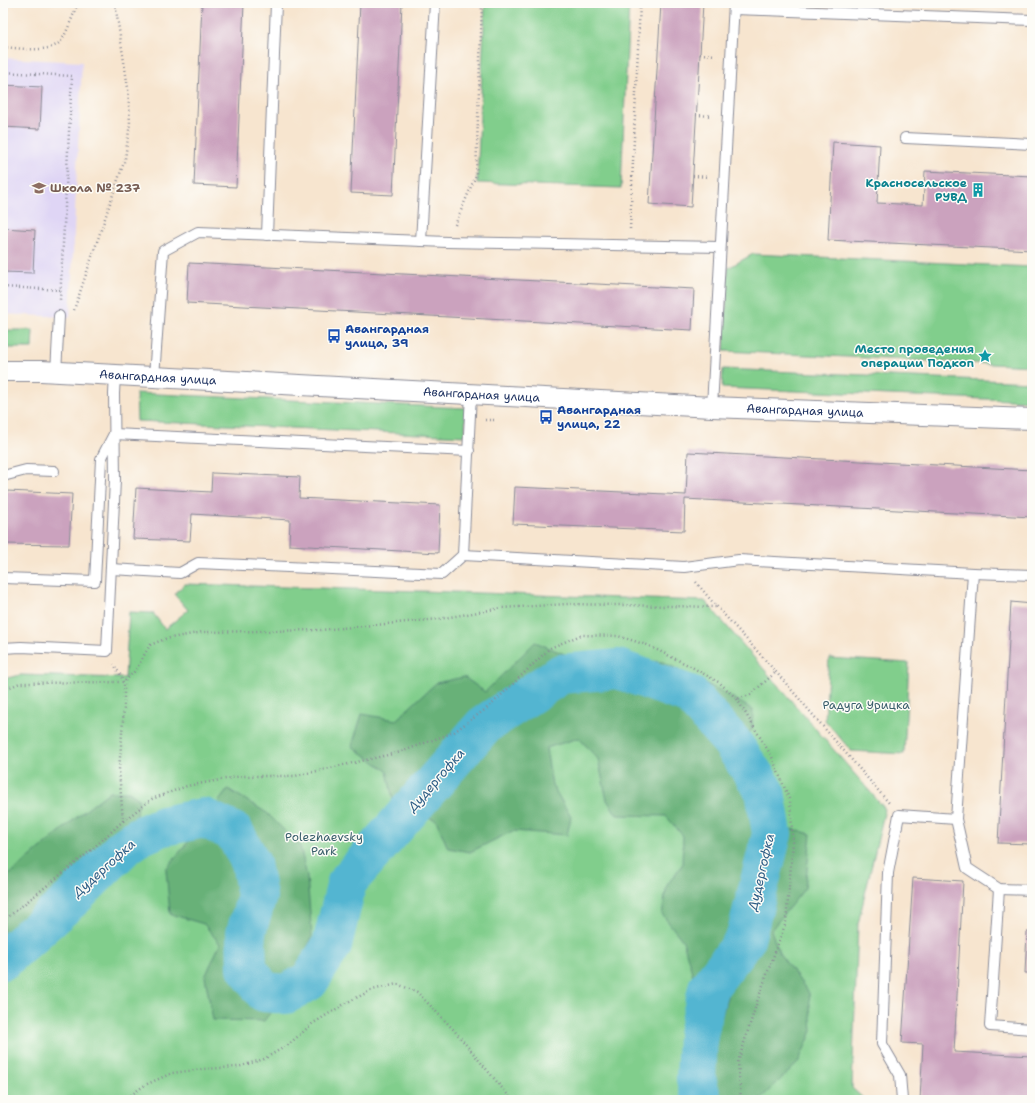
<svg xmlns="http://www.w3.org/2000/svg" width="1035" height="1103" font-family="'Shantell Sans',sans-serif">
	<rect width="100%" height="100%" fill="#fdfcf7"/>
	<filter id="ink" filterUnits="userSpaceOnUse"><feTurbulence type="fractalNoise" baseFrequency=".025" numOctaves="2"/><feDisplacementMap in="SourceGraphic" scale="8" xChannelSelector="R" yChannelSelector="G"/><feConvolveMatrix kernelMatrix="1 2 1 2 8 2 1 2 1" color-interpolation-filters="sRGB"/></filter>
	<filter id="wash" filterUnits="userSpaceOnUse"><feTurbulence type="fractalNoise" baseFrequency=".012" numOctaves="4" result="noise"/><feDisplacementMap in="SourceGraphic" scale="16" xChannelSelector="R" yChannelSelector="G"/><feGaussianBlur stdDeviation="0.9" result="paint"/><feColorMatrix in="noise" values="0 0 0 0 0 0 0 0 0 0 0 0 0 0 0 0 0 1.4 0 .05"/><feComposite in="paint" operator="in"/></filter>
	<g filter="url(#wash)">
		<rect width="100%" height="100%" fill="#f7e5cf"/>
		<path fill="#dfd5f5" d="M 3,58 L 82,62 L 70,317 L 3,314 Z"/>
		<g fill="#81ce8c" stroke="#4e7e75">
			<path d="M 485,3 L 629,3 L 621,188 L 477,183 Z"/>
			<path d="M 753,254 L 1032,267 L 1032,366 L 724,351 L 728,268 Z"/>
			<path d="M 3,330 L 33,330 L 32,348 L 3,348 Z"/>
			<path d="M 723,369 L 1032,382 L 1032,401 L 722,388 Z"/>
			<path d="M 136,393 L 466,408 L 465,436 L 137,421 Z"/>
			<path d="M 185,584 L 453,592 L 705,601 L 885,809 L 858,924 L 852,1088 L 865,1100 L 3,1100 L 3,679 L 20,675 L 125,678 L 129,612 L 153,613 L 165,629 L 188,610 L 174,594 Z"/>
			<path d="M 829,658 L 909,663 L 904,754 L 851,751 L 825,720 Z"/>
		</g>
		<g fill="#68b178" stroke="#42706b">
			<path d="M 535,642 L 577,659 L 617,658 L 663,662 L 723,692 L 753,710 L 752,730 L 726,753 L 739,785 L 762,821 L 811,834 L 805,888 L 771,930 L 779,953 L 809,993 L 812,1031 L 798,1063 L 759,1100 L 719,1100 L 708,1081 L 715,1041 L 728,994 L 693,976 L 683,941 L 662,914 L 667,885 L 682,865 L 683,836 L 666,816 L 617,815 L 607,800 L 598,759 L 579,738 L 546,748 L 552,785 L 571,817 L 567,835 L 513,831 L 470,852 L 448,848 L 436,820 L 394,805 L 387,771 L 352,746 L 362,714 L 396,720 L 436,683 L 464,677 L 485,692 Z"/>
			<path d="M 228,789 L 267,813 L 300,846 L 307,877 L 312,937 L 291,985 L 264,1021 L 213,1020 L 205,977 L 220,944 L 204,924 L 170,914 L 166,869 L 196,832 Z"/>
			<path d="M 109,792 L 129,792 L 139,799 L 136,822 L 91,858 L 3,939 L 3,880 L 77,817 Z"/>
		</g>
		<path fill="#52b5d1" stroke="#367298" d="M 701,985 L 718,992 L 707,1035 L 703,1060 L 706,1094 L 709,1100 L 691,1100 L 688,1076 L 690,1031 Z"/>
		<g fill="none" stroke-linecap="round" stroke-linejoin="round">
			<path stroke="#52b5d1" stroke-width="40" d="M 3,960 L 74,897 L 123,848 L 140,836 L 163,826 L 204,818 L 234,832 L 251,863 L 257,896 L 246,932 L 247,968 L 264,992 L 286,994 L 309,981 L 332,945 L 347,882 L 484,725 L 561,674 L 618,669 L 690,695 L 731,741 L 765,791 L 772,834 L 745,940 L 708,988 L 698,1035 L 696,1079 L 702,1100"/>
		</g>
		<g id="blocks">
			<g fill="#cba2be">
				<path d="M 202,3 L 244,3 L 236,187 L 194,185 Z"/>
				<path d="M 360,3 L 402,3 L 393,195 L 351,193 Z"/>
				<path d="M 661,3 L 703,3 L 691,207 L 649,204 Z"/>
				<path d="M 3,85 L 42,87 L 40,129 L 3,127 Z"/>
				<path d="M 833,142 L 880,145 L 877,203 L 923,205 L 925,171 L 1032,176 L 1032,250 L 828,240 Z"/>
				<path d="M 3,228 L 35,230 L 33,273 L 3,272 Z"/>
				<path d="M 189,263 L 694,289 L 692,330 L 187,303 Z"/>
				<path d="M 688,452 L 1032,470 L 1032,517 L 685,499 L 684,531 L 513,524 L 515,487 L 686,495 Z"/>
				<path d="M 212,473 L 300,477 L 299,498 L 440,505 L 438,553 L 289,545 L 290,520 L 192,514 L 190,541 L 133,539 L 136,488 L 211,492 Z"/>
				<path d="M 7,491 L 72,494 L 69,545 L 3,544 L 3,492 Z"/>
				<path d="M 1011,602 L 1032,604 L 1032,844 L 998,843 Z"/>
				<path d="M 913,878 L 963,881 L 954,1052 L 1032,1056 L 1032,1100 L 920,1100 L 923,1044 L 902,1043 Z"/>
				<path d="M 1027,932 L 1032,932 L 1032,973 L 1025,973 Z"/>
			</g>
		</g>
	</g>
	<g filter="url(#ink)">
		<use href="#blocks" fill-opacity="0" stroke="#898a96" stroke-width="1"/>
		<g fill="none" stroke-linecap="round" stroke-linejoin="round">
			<defs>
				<g id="service">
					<path d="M 734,9 L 1032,20"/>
					<path d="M 905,138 L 1032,144"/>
					<path d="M 267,235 L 276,3"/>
					<path d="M 421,241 L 435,3"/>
					<path d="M 56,373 L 59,316"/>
					<path d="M 154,377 L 163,251 L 198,232 L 447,242 L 720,247"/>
					<path d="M 712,407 L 734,3"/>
					<path d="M 3,476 L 26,470 L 54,471"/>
					<path d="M 463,555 L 471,394"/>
					<path d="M 111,569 L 180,573 L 198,563 L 442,574 L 463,555 L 684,567 L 739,560 L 973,573 L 1032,575"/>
					<path d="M 3,578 L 95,581 L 101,459 L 114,434 L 469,451"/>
					<path d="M 3,648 L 21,647 L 107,651 L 115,480 L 114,394 L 115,375"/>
					<path d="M 956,819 L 973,573"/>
					<path d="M 999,889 L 990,1026 L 1032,1029"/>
					<path d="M 902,1100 L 900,1075 L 882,1044 L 888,873 L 899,815 L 956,819 L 967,868 L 999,889 L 1032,890"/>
				</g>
				<g id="minor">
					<path id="s1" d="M 3,371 L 41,371 L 712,407 L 1032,419"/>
				</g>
			</defs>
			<use href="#service" stroke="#898a96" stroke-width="12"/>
			<use href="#minor" stroke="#898a96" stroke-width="22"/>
			<g stroke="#898a96" stroke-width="2.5" stroke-dasharray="1 3" stroke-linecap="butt">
				<path d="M 3,47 C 19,48 50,54 61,41 C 67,33 74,12 78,3"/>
				<path d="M 700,54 L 716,55"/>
				<path d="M 3,72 L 72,76 L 60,300"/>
				<path d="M 696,115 L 712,116"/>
				<path d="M 693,176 L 708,177"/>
				<path d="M 455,225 L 476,175 L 482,3"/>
				<path d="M 630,229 L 640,3"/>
				<path d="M 3,287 L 61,290"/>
				<path d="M 74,310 L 125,159 L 130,123 L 128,88 L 115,3"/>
				<path d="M 485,420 L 495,420"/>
				<path d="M 696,582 L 710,599 L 776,672 L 889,803"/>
				<path d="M 3,690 L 20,683 L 124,682 L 135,671 L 150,645 L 165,639 L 203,632 L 321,630 L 439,619 L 501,608 L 568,604 L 717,607"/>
				<path d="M 737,699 L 772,757 L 790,801 L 793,842 L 786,922 L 758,999 L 738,1062 L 741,1100"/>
				<path d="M 123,821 L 152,799 L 187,786 L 242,776 L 295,776 L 401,752 L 454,732 L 490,706 L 550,648 L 581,635 L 618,636 L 647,645 L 690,666 L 720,683 L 737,699 L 750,695 L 776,672"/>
				<path d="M 3,921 L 89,852 L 123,821 L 119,770 L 124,708 L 124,682 L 114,664"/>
				<path d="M 124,1100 L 145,1085 L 172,1073 L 203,1069 L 238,1067 L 264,1059 L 288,1045 L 312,1024 L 346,1003 L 372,990 L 397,984 L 417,992 L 453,1029 L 512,1100"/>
			</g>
			<use href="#service" stroke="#fff" stroke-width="10"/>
			<use href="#minor" stroke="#fff" stroke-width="20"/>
		</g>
	</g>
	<defs>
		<symbol id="school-bare" viewBox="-9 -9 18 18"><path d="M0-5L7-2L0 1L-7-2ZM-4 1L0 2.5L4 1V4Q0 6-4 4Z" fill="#8d6e63" stroke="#fdfcf7" stroke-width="2.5" paint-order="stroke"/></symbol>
		<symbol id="building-bare" viewBox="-9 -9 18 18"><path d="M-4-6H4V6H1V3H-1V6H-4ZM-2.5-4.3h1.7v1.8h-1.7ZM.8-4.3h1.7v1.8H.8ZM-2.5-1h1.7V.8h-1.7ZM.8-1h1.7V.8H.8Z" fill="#0f9aa8" stroke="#fdfcf7" stroke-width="2.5" paint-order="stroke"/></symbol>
		<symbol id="bus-bare" viewBox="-9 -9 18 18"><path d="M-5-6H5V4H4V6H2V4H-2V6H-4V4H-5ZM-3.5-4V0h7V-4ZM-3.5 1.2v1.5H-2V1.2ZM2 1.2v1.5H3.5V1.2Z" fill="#1a4fb4" stroke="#fdfcf7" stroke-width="2.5" paint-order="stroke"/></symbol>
		<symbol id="sight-bare" viewBox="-9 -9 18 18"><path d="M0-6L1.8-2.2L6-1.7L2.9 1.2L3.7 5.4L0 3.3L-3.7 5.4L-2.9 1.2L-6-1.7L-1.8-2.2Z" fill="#0f9aa8" stroke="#fdfcf7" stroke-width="2.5" paint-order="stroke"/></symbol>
	</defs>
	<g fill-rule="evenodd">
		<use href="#school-bare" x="29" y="178" width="20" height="20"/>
		<use href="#building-bare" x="968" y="180" width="20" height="20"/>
		<use href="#bus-bare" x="324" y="326" width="20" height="20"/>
		<use href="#sight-bare" x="975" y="346" width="20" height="20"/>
		<use href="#bus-bare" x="536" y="407" width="20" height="20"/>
	</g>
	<g text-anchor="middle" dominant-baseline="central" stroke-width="3" stroke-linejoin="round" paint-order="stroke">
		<g font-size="12" font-weight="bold" fill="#0d838f" stroke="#fdfcf7" text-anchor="end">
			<text x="967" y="183">Красносельское<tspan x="967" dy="14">РУВД</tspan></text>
			<text x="974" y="349">Место проведения<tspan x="974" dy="14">операции Подкоп</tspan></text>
		</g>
		<g font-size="12" font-weight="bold" fill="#785e54" stroke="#fdfcf7" text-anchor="start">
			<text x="50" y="188">Школа № 237</text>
		</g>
		<g font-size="12" font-weight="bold" fill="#164399" stroke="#fdfcf7" text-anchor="start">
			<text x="345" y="329">Авангардная<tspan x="345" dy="14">улица, 39</tspan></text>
			<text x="557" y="410">Авангардная<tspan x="557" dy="14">улица, 22</tspan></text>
		</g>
		<g font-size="12" fill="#1b2f5e" stroke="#fdfcf7">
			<text stroke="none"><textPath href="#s1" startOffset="155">Авангардная улица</textPath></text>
			<text stroke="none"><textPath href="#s1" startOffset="479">Авангардная улица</textPath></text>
			<text stroke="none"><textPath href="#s1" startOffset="803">Авангардная улица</textPath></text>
		</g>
		<g font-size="12" fill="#3a5f6c" stroke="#fdfcf7">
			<text x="866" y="705">Радуга Урицка</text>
			<text x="324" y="837">Polezhaevsky<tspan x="324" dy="14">Park</tspan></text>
		</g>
		<g font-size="13" font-style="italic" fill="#2e5e86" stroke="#fdfcf7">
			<text transform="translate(436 780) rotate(-49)">Дудергофка</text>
			<text transform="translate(104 868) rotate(-42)">Дудергофка</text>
			<text transform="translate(761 872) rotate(-77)">Дудергофка</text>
		</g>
	</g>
	<rect width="1035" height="1103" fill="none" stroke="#fdfcf7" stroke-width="16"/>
</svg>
